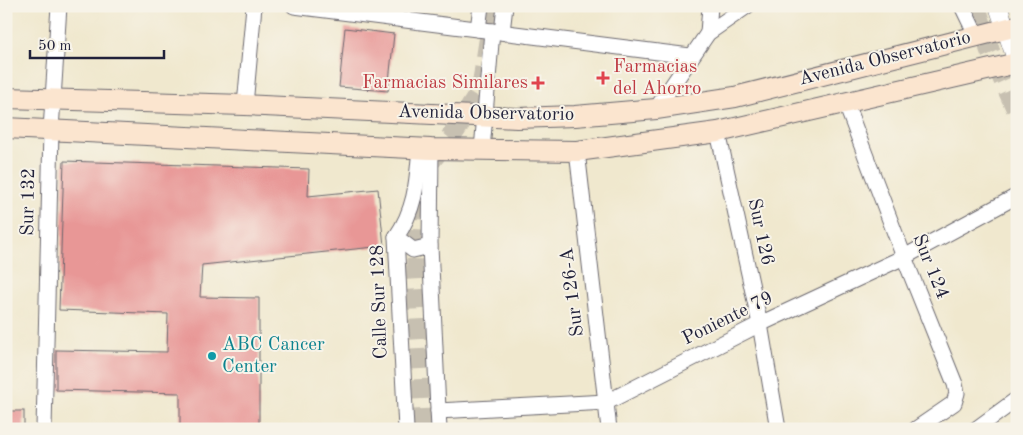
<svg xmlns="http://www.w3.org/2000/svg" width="1023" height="435" font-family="'Old Standard TT',serif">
	<rect width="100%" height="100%" fill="#f7f3e8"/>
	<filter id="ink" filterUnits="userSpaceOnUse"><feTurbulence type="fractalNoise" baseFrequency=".02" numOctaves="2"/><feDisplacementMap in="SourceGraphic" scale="10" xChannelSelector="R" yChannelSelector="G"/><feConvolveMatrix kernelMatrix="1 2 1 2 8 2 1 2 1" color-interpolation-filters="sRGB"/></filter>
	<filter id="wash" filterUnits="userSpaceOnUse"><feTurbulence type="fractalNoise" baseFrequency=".0096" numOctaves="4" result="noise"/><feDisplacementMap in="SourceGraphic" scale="20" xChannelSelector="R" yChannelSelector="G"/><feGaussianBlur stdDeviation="1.12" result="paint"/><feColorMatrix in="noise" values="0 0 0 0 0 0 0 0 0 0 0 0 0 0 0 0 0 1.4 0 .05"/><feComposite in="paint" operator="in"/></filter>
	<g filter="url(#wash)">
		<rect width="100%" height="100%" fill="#f0e8ce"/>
		<g id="blocks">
			<g fill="#e89796">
				<path d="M 345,28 L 394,34 L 388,91 L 339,87 Z"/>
				<path d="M 64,161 L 309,169 L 308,196 L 378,189 L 384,246 L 202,265 L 200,297 L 259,298 L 259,429 L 180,429 L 180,393 L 56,390 L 56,350 L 167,352 L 168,314 L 59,310 Z"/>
				<rect x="6" y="411" width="18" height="18"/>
			</g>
		</g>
	</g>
	<g filter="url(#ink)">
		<use href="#blocks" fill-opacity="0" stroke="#6a676e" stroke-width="1"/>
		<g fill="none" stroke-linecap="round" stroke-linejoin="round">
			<g stroke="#c7c0b1" stroke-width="20" stroke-dasharray="20 10" stroke-linecap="butt">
				<path d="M 976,6 L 990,51 L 1017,111"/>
				<path d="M 424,429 L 416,272 L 419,198 L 423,177 L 430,162 L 456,130 L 481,90 L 494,6"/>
			</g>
			<defs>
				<g id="minor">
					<path d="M 294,6 L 690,56"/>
					<path d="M 505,6 L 502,32 L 506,33"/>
					<path d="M 962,6 L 977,37"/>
					<path d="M 478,29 L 481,6"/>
					<path d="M 708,33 L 710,6"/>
					<path d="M 846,104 L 904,257 L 955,384 L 957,393 L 954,403 L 916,429"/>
					<path d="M 245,105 L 254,6"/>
					<path d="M 656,109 L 708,33 L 747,6"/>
					<path d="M 718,132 L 760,324 L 778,429"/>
					<path d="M 431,149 L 430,246 L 439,429"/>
					<path d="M 482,150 L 492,31"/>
					<path d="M 577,151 L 609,429"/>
					<path d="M 396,237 L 413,250 L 430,246"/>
					<path d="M 438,411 L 607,402 L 760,324 L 904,257 L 1017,196"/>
					<path d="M 44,429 L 51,130 L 59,6"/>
					<path d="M 406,429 L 396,237 C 416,208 417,181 420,148"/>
					<path d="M 976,429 L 1017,399"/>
				</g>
				<path id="tertiary" d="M 998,6 L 1017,62"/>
				<g id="secondary">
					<path d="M 6,98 L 245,105 L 517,118 L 575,116 L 656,109 L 735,97 L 1017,26"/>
					<path d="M 6,128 L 431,149 L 577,151 L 718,132 L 1017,63"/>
				</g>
			</defs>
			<use href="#minor" stroke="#6a676e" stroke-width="17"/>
			<use href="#tertiary" stroke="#6a676e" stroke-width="19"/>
			<use href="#secondary" stroke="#6a676e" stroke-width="22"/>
			<use href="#minor" stroke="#fff" stroke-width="15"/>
			<use href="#tertiary" stroke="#fff" stroke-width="18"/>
			<use href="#secondary" stroke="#fbe5cf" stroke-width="20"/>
		</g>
	</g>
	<g fill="#e0444e" stroke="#f7f3e8" stroke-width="2">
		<path d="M600.5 70.5h5v5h5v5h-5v5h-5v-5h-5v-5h5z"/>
		<path d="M535.5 75.5h5v5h5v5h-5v5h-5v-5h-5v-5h5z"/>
	</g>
	<circle fill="#0f9aa8" stroke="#f7f3e8" stroke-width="2" cx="212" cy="356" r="5"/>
	<g text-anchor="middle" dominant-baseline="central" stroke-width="4" stroke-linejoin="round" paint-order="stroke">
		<g font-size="19" fill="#22223b" stroke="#f7f3e8">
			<text transform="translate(885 59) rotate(-14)">Avenida Observatorio</text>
			<text transform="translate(486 114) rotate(1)">Avenida Observatorio</text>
			<text transform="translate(29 202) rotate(-89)">Sur 132</text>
			<text transform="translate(760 232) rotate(78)">Sur 126</text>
			<text transform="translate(930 267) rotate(68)">Sur 124</text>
			<text transform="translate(573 292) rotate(-97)">Sur 126-A</text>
			<text transform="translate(380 302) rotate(-92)">Calle Sur 128</text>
			<text transform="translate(728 319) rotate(-26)">Poniente 79</text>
		</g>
		<g font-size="19" fill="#be3a42" stroke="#f7f3e8" text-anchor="start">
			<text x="613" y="67">Farmacias<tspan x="613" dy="22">del Ahorro</tspan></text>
			<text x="528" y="83" text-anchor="end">Farmacias Similares</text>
		</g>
		<g font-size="19" fill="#0d838f" stroke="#f7f3e8" text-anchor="start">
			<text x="222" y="345">ABC Cancer<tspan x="222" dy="22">Center</tspan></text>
		</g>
	</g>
	<rect width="1023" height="435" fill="none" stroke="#f7f3e8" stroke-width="25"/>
	<path d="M30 50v8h134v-8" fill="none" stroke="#22223b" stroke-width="2.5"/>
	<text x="38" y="50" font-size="15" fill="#22223b" stroke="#f7f3e8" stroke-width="4" paint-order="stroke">50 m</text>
</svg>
